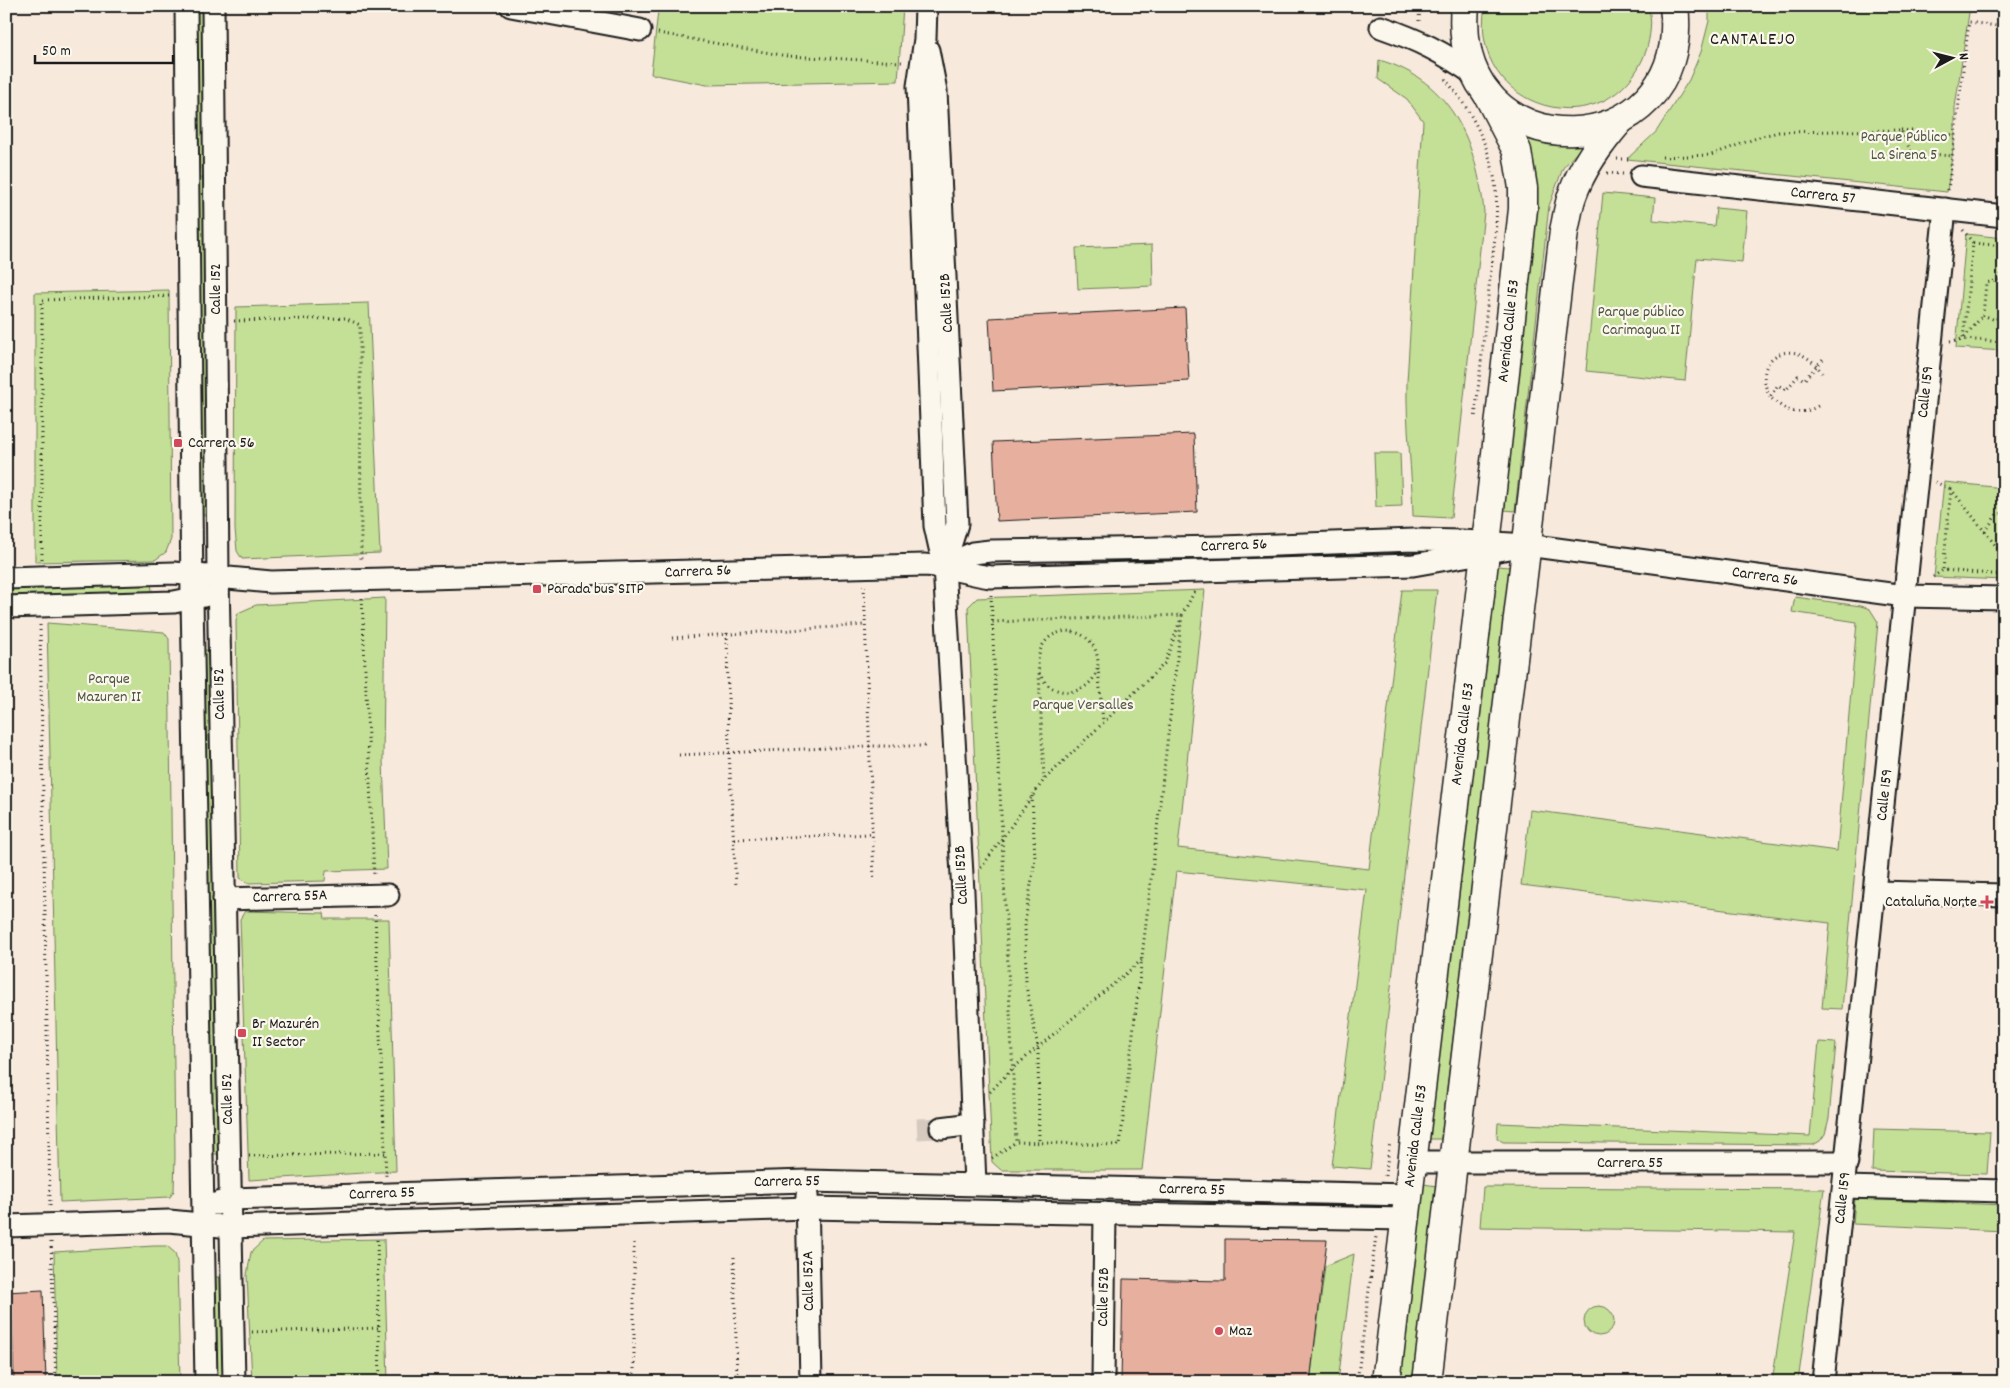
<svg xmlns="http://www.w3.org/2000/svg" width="2010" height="1388" font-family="Dekko,sans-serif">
	<rect width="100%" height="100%" fill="#f7e9dc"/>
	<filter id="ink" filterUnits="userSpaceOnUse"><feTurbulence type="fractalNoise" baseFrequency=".02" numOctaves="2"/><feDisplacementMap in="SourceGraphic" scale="10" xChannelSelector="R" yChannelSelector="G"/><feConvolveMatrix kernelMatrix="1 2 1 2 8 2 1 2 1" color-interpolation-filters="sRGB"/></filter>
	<g filter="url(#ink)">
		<g fill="#c4df96" stroke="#707e59">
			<path d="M 195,6 L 203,6 L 208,515 L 200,515 Z"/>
			<path d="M 635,6 L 903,6 L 898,81 L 707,85 L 651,74 L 658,11 Z"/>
			<path d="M 1485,6 L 1648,6 C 1653,20 1650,38 1646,51 C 1610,151 1466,111 1485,6 Z"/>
			<path d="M 1709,6 L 1970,6 L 1955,107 L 1955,135 L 1947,192 L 1627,159 L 1656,132 L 1689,80 L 1701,52 L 1709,21 Z"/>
			<path d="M 1379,60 C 1452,80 1477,144 1484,212 L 1451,518 L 1413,516 C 1412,471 1406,427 1407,382 L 1423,121 L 1407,99 L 1378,79 Z"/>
			<path d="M 1523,133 L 1551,143 L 1583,142 L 1584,144 L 1563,168 L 1549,206 L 1515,511 L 1504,510 L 1535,205 Z"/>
			<path d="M 1603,193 L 1655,198 L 1653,220 L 1714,226 L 1716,208 L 1747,211 L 1742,262 L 1697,258 L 1685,381 L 1586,371 Z"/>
			<path d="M 1966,234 L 2004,238 L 2004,351 L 1956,348 Z"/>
			<path d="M 1152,245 L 1153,286 L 1078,289 L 1076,248 Z"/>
			<path d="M 169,290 L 171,539 L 166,552 L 155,560 L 35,562 L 35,293 Z"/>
			<path d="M 369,303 L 380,553 L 242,559 L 237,551 L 235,529 L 236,307 Z"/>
			<path d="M 1374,453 L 1400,453 L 1402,506 L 1376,507 Z"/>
			<path d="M 1944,482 L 2004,488 L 2004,580 L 1934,577 Z"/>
			<path d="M 1497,566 L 1510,567 L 1441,1139 L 1429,1139 Z"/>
			<path d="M 151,581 L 152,592 L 6,595 L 6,585 Z"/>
			<path d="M 1205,590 L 1178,848 L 1369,869 L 1402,590 L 1437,590 L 1370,1169 L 1332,1166 L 1367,890 L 1176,871 L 1142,1170 L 1001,1170 L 992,1162 L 968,607 L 977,598 Z"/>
			<path d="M 1795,597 L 1861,606 L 1870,609 L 1878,622 L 1842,1009 L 1822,1008 L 1830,923 L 1521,885 L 1530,810 L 1837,851 L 1857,622 L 1792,612 Z"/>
			<path d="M 385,598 L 383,760 L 387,869 L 326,871 L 325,881 L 248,883 L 240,878 L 236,620 L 238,613 L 256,605 Z"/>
			<path d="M 47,623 L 152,631 L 164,632 L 169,639 L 175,1156 L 174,1191 L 170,1197 L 60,1202 Z"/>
			<path d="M 208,650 L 218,1154 L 208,1154 L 199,651 Z"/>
			<path d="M 245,911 L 324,913 L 325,919 L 389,919 L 396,1171 L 249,1180 L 240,919 Z"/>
			<path d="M 1819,1042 L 1836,1043 L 1829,1118 L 1825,1134 L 1820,1141 L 1813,1145 L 1503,1142 L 1497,1138 L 1498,1123 L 1810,1136 Z"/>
			<path d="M 1874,1129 L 1990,1132 L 1987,1174 L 1872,1171 Z"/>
			<path d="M 1423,1184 L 1437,1186 L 1414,1382 L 1399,1382 Z"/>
			<path d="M 1483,1187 L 1824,1189 L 1798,1382 L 1772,1382 L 1795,1232 L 1480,1227 Z"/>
			<path d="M 1855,1199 L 2004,1205 L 2004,1231 L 1853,1224 Z"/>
			<path d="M 384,1239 L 388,1382 L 252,1382 L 247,1275 L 251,1252 L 263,1241 Z"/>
			<path d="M 154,1246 L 167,1246 L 175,1253 L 177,1262 L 180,1382 L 57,1382 L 54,1252 Z"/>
			<path d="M 1354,1254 L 1338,1382 L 1310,1382 L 1325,1266 Z"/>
			<path d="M 211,1277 L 221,1277 L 224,1382 L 214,1382 Z"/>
			<circle cx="1599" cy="1321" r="15"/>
		</g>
		<g fill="#e7af9e" stroke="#1c1c1c">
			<path d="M 1185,308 L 1189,381 L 993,391 L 989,318 Z"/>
			<path d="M 1194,434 L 1197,512 L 997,521 L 993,442 Z"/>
			<path d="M 1225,1239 L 1327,1240 L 1310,1382 L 1121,1382 L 1123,1279 L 1225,1281 Z"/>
			<path d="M 43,1290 L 46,1382 L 14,1382 L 12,1320 L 6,1320 L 6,1292 Z"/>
		</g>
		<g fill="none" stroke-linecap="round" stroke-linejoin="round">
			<path stroke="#d6cabf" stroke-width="21" stroke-dasharray="21 11" stroke-linecap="butt" d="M 917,1129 L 941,1128"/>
			<defs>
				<g id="minor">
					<path d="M 186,6 L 192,598 L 206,1382"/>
					<path d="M 213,6 L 218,577 L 234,1382"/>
					<path d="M 511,6 L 640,30"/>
					<path d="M 926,6 L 925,39 L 918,86 L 935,526 L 944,566 L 963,892 L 975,1184"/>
					<path d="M 1381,27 C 1418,40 1443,52 1475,75"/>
					<path d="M 928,50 L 936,91 L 957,524 L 944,566"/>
					<path d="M 1641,176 L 2004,216"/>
					<path d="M 944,566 L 973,553 L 990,551 L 1222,547 L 1414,540 L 1462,541 L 1527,545 L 1905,596 L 2004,598"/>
					<path d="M 6,578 L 174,573 L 271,582 L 924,565 C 947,566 968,574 991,577 L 1413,565 L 1527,545"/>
					<path d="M 6,607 L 174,602 L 204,596"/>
					<path d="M 1875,892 L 2004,895"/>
					<path d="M 224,899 L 388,895"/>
					<path d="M 941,1128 L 973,1124"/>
					<path d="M 1413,1162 L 1847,1162"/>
					<path d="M 1844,1187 L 2004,1191"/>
					<path d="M 807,1195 L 811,1382"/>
					<path d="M 216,1204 L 230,1199 L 807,1181 L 1409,1195"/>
					<path d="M 6,1226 L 169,1221 L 231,1227 L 807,1208 L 1406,1219"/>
					<path d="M 1103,1382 L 1105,1213"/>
					<path d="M 1823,1382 L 1945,209"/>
				</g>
				<g id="major">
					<path d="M 1465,6 C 1449,176 1694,170 1674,6"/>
					<path d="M 1386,1382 L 1485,553 L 1523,209 L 1523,188 L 1517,151 L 1487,93"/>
					<path d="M 1427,1382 L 1564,231 C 1567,219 1568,207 1572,196 C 1582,167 1600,143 1620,120"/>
				</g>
			</defs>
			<use href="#minor" stroke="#1c1c1c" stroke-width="25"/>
			<use href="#major" stroke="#1c1c1c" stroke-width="31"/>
			<g stroke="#1c1c1c" stroke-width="3" stroke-dasharray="1 4" stroke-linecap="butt">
				<path d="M 1419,21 L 1420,6"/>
				<path d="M 658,33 L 787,56 L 902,62"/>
				<path d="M 1445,79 C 1468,106 1487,140 1494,176 C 1500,209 1494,245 1490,278 C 1485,325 1480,372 1475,418"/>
				<path d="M 1901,130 L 1955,135"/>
				<path d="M 1662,157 L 1711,155 L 1762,136 L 1779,132 L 1901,130 L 1911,152 L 1952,156"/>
				<path d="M 1617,159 L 1630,159"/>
				<path d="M 1607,173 L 1623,174"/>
				<path d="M 1948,190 L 1969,22 L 2004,27"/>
				<path d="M 1963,230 L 1973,243"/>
				<path d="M 2004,246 L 1973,243 L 1963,339 L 2004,342"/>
				<path d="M 1999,280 L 1986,283 L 1983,315 L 1995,320 L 2004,313"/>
				<path d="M 1999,280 L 2004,267"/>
				<path d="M 1999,280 L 2004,287"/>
				<path d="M 234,321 L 345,318 L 360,325 L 361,561"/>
				<path d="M 1950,341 L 1963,339 L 1983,315"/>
				<path d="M 1770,397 C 1748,356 1796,333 1822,373"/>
				<path d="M 1818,406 C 1798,417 1786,412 1770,397 L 1778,385 L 1786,390 L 1798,376 L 1804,380 L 1823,359"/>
				<path d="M 1935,482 L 1951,489"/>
				<path d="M 1985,532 L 1997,514 L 2004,513"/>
				<path d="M 1999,549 L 2004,548"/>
				<path d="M 2004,556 L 1951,489 L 1943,570 L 2004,575"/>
				<path d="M 42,559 L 42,300 L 169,296"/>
				<path d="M 1933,577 L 1943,570"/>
				<path d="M 864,586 L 874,880"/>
				<path d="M 991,595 L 1016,1142"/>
				<path d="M 362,598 L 374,876"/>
				<path d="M 1182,615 L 1196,589"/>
				<path d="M 40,625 L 50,1206"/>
				<path d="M 727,633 L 729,752 L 736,887"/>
				<path d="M 672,638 L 864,625"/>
				<path d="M 1098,668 L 1103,721"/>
				<path d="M 1039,673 C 1042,677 1044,682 1048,685 C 1062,696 1082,693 1092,680 C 1096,675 1098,668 1098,662 C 1095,618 1030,621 1039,673 L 1044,779"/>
				<path d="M 679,755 L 870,746 L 928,746"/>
				<path d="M 1032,796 L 1035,859 L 1025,922 L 1026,986 L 1038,1047 L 1039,1143"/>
				<path d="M 734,839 L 873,834"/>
				<path d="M 981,868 L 1044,780 L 1165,663 L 1180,621"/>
				<path d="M 375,915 L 386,1176"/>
				<path d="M 990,1092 L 1012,1069 L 1142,960"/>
				<path d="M 249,1156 L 385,1153"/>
				<path d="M 992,1158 L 1016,1142 L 1120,1145 L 1182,615 L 992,622"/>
				<path d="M 1385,1176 L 1390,1142"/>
				<path d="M 377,1240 L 380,1382"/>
				<path d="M 51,1242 L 56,1382"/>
				<path d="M 634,1243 L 634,1382"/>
				<path d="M 734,1257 L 737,1382"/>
				<path d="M 252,1332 L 379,1328"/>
				<path d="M 1357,1382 L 1376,1236"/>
			</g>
			<use href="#minor" stroke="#fbf7ec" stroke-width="21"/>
			<use href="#major" stroke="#fbf7ec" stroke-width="28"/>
		</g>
	</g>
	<g fill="#d1495b" stroke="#fbf7ec" stroke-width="2">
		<rect x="173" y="438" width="10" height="10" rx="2.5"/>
		<rect x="532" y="584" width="10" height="10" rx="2.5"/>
		<path d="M1984.5 894.5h5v5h5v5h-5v5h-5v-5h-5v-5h5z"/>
		<rect x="237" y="1028" width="10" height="10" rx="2.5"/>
		<circle cx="1219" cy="1331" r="5"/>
	</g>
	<g text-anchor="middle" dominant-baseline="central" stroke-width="4.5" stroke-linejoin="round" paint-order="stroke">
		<g font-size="16" fill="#4e5641" stroke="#fbf7ec">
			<text x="1904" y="137">Parque Público<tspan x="1904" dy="18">La Sirena 5</tspan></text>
			<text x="1641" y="312">Parque público<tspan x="1641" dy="18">Carimagua II</tspan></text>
			<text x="109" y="679">Parque<tspan x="109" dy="18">Mazuren II</tspan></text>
			<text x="1083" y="705">Parque Versalles</text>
		</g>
		<g font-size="16" fill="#1c1c1c" stroke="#fbf7ec">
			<text transform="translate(1823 196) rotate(6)">Carrera 57</text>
			<text transform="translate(216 289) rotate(-90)">Calle 152</text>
			<text transform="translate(947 303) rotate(-93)">Calle 152B</text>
			<text transform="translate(1509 331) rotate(-84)">Avenida Calle 153</text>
			<text transform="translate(1926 392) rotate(-84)">Calle 159</text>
			<text transform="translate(1234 546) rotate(-2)">Carrera 56</text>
			<text transform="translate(698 572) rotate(-2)">Carrera 56</text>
			<text transform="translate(1765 577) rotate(8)">Carrera 56</text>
			<text transform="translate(220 694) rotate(-91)">Calle 152</text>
			<text transform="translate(1463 734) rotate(-83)">Avenida Calle 153</text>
			<text transform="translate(1885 795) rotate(-84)">Calle 159</text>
			<text transform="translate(962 875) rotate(-93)">Calle 152B</text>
			<text transform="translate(290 897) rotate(-2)">Carrera 55A</text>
			<text transform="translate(228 1099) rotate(-91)">Calle 152</text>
			<text transform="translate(1416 1136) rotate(-83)">Avenida Calle 153</text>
			<text x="1630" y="1163">Carrera 55</text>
			<text transform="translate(787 1182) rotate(-1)">Carrera 55</text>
			<text transform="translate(1192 1190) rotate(1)">Carrera 55</text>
			<text transform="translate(382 1194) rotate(-2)">Carrera 55</text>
			<text transform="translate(1843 1198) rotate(-84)">Calle 159</text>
			<text transform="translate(809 1281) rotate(-91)">Calle 152A</text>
			<text transform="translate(1104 1297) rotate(-89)">Calle 152B</text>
		</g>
		<g font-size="16" fill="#1c1c1c" stroke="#fbf7ec" text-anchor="start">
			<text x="188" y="443">Carrera 56</text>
			<text x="547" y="589">Parada bus SITP</text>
			<text x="1977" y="902" text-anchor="end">Cataluña Norte</text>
			<text x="252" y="1024">Br Mazurén<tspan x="252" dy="18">II Sector</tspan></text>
			<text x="1229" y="1331">Maz</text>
		</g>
		<g font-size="18" letter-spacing="1" fill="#1c1c1c" stroke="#fbf7ec">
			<text x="1753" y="40">CANTALEJO</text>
		</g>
	</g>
	<rect width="2010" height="1388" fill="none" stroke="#fbf7ec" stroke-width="25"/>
	<rect x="12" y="12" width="1985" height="1363" fill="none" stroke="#1c1c1c" stroke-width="2" filter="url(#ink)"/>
	<g transform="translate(1952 58) rotate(83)" stroke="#fbf7ec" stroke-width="4" paint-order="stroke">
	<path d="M0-4L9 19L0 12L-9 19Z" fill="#1c1c1c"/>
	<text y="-8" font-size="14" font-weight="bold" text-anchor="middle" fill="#1c1c1c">N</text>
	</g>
	<path d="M35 55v8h138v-8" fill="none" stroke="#1c1c1c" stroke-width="2.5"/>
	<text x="42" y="55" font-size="15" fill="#1c1c1c" stroke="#fbf7ec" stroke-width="4" paint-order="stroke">50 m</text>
</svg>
